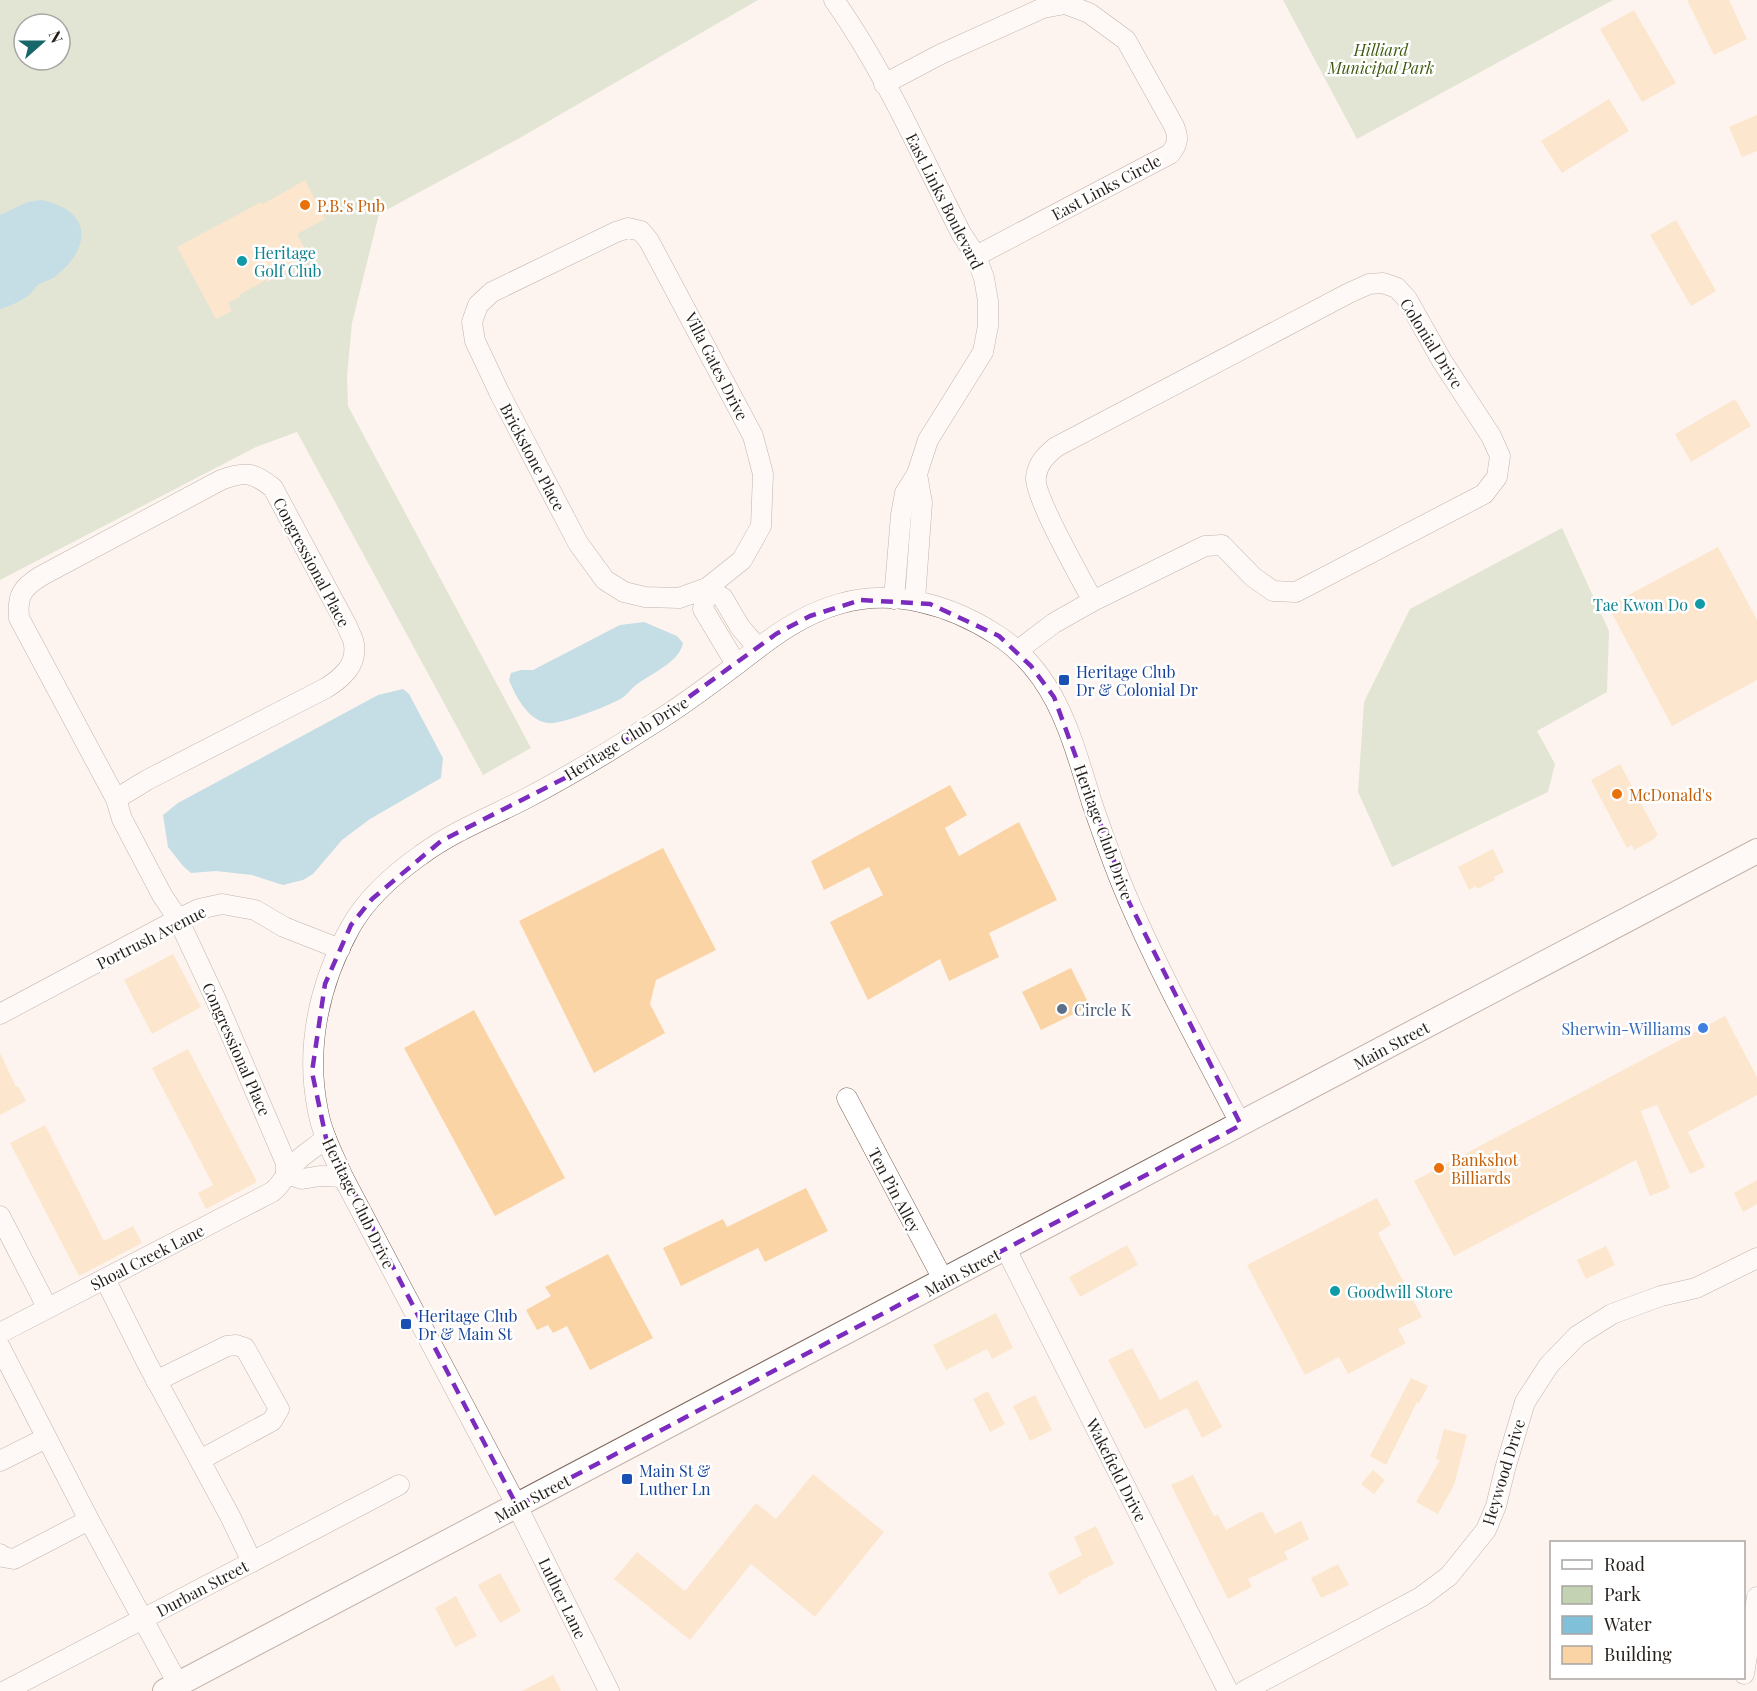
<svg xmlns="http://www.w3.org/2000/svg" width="1757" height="1691" font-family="'Playfair Display',serif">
	<rect width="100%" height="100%" fill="#fef4ef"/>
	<g fill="#c2d2b2" fill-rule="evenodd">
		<path d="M 0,0 L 758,0 L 518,139 L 379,214 L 352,323 L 347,376 L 348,406 L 531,748 L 483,775 L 297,432 L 256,447 L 0,580 ZM 24,24 L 60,24 L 60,60 L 24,60 Z"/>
		<path d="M 1283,0 L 1613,0 L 1357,139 Z"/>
		<path d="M 1562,528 L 1609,631 L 1607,692 L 1537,731 L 1555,764 L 1548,792 L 1392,867 L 1358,792 L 1364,702 L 1410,609 Z"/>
	</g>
	<g fill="#80c0d9">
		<path d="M 41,200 C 91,210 93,246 56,276 C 51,280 44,281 39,284 C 35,287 33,292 29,295 C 21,301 10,306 0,309 L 0,215 L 28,202 Z"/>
		<path d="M 644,622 L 677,636 L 683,643 C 680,662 650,674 636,685 C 631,689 627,695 622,698 C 611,705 560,725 548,723 C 528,721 515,695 509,680 L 511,673 L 521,670 L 533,670 L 620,625 Z"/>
		<path d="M 403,689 L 409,694 L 443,758 L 441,778 L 370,819 L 342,840 L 313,874 L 303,880 L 283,885 L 252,875 L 216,871 L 191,873 L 183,866 L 168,847 L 163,815 L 178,803 L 378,695 Z"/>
	</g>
	<g fill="#fbd4a6">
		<path d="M 1687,0 L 1729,0 L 1747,39 L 1714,55 Z"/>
		<path d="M 1634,10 L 1676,83 L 1642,102 L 1600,29 Z"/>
		<path d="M 1609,99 L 1629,131 L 1562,173 L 1541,141 Z"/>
		<path d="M 1757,115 L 1757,151 L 1742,157 L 1729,127 Z"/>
		<path d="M 305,180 L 325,219 L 297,234 L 309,256 L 289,267 L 290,270 L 267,282 L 266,280 L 239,295 L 240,297 L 228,303 L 232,311 L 216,319 L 177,247 L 261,202 L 263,204 Z"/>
		<path d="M 1676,220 L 1716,291 L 1691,306 L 1650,235 Z"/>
		<path d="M 1735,399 L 1751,426 L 1691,462 L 1675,434 Z"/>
		<path d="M 1718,547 L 1757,620 L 1757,680 L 1672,726 L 1608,606 Z"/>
		<path d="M 1620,764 L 1658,835 L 1655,836 L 1656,838 L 1634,850 L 1632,845 L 1627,848 L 1591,780 Z"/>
		<path d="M 950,785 L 967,815 L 945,828 L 959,856 L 1019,822 L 1057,900 L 989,933 L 999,957 L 949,981 L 940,959 L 868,1000 L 830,922 L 883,895 L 869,867 L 824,890 L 811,861 Z"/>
		<path d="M 663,848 L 716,950 L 656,980 L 650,1004 L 665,1033 L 594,1073 L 519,921 Z"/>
		<path d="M 1493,849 L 1504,872 L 1494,877 L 1495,880 L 1477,889 L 1476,886 L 1469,890 L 1458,867 Z"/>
		<path d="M 173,954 L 201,1007 L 152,1034 L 124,980 Z"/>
		<path d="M 1071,968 L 1090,1006 L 1041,1030 L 1022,992 Z"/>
		<path d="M 474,1010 L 565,1178 L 495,1216 L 404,1048 Z"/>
		<path d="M 1725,1016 L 1757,1077 L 1757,1095 L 1688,1132 L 1705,1167 L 1690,1174 L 1657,1105 L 1641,1111 L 1670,1188 L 1650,1196 L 1636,1160 L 1454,1256 L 1414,1181 Z"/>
		<path d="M 188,1049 L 257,1182 L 206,1209 L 198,1193 L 213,1185 L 152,1068 Z"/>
		<path d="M 0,1053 L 16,1087 L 18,1086 L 26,1101 L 0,1115 Z"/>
		<path d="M 45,1125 L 104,1241 L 133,1226 L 142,1243 L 79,1276 L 10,1143 Z"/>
		<path d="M 1757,1180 L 1757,1204 L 1743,1212 L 1734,1193 Z"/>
		<path d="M 806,1188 L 828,1231 L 765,1262 L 758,1248 L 681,1286 L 663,1248 L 723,1219 L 727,1227 Z"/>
		<path d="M 1377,1198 L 1391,1225 L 1378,1233 L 1422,1317 L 1398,1329 L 1406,1343 L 1348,1374 L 1339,1357 L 1305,1375 L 1247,1265 Z"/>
		<path d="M 1127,1245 L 1138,1265 L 1080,1297 L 1069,1277 Z"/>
		<path d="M 1606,1246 L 1615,1265 L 1586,1279 L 1577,1260 Z"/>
		<path d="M 608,1254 L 653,1338 L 590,1370 L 567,1326 L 553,1333 L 548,1325 L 537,1330 L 526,1310 L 551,1296 L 545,1287 Z"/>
		<path d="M 996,1313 L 1013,1348 L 992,1359 L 987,1349 L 946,1370 L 933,1345 Z"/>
		<path d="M 1132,1348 L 1160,1400 L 1197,1380 L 1222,1427 L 1202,1438 L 1187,1408 L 1145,1429 L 1108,1360 Z"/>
		<path d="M 1411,1378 L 1428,1386 L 1419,1403 L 1417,1402 L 1386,1465 L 1370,1456 Z"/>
		<path d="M 988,1391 L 1005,1424 L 990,1432 L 973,1399 Z"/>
		<path d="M 1035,1395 L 1052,1430 L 1030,1441 L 1013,1406 Z"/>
		<path d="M 1444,1429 L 1467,1435 L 1454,1485 L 1438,1514 L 1416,1502 L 1440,1460 L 1436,1459 Z"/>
		<path d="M 1373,1470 L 1385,1480 L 1374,1494 L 1361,1484 Z"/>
		<path d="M 813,1474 L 884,1532 L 815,1617 L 751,1564 L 690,1640 L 614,1579 L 637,1552 L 685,1591 L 756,1503 L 776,1519 Z"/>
		<path d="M 1193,1475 L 1214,1516 L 1218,1515 L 1226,1530 L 1262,1511 L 1275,1534 L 1301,1521 L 1309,1539 L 1284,1552 L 1288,1559 L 1248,1579 L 1252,1587 L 1228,1599 L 1171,1485 Z"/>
		<path d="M 1096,1526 L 1114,1564 L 1080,1581 L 1081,1583 L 1059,1595 L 1048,1573 L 1082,1555 L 1074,1537 Z"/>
		<path d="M 1338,1564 L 1349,1585 L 1321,1598 L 1311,1578 Z"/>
		<path d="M 500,1573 L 521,1611 L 500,1623 L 478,1585 Z"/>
		<path d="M 456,1596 L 477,1636 L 455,1647 L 435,1608 Z"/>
		<path d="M 553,1675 L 561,1691 L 522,1691 Z"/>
	</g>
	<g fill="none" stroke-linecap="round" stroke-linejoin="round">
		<defs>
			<g id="minor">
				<path d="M 834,0 C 885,72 921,155 961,233 L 976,256 L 984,278 L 988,301 L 988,326 L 983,352 L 928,440 L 917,474 L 905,493 L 901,515 L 894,599"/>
				<path d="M 884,84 L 941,54 L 1043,8 L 1065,4 L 1089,13 L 1126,40 L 1174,126 C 1179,138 1178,144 1170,154 L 976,256"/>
				<path d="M 707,588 L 679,598 L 645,597 L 624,592 L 605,580 L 578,543 L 501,396 L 475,341 L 472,322 L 478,305 L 492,292 L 616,232 L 628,228 L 641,231 L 649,241 L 753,436 L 763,474 L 761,526 L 742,560 L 707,588 L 703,609 L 736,664"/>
				<path d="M 707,588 L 723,598 L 740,627 L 758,648"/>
				<path d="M 915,600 L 922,503 L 917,474"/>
				<path d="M 1017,651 L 1054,623 L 1093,601 L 1205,546 L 1222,545 L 1253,577 L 1273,591 L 1296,592 L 1484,494 L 1497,477 L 1500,456 L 1491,436 L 1442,361 L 1407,299 L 1397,288 L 1383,283 L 1369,284 L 1349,293 L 1056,447 C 1045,456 1038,463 1036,477 C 1033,494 1082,581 1093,601"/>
				<path d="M 116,799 L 147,780 L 326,688 C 342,678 357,665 354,645 C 354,639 349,632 347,626 L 273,488 C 253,472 245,471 221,480 L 41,576 C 22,588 17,595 19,618 L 116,799 L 122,819 L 162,895 L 178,919 L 216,1000 L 286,1163 L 286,1174"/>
				<path d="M 0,1014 L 178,919 L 199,909 L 222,904 L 255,910 L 284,927 L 340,949"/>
				<path d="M 847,1098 L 944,1281"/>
				<path d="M 286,1174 L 302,1179 L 320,1176 L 343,1177"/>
				<path d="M 0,1216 L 47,1307"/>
				<path d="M 1006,1249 L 1228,1691"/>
				<path d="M 105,1279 L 147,1363 L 230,1516 L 252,1562"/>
				<path d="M 0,1333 L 272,1192 C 283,1184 286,1172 296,1162 C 305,1153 316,1147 326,1138"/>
				<path d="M 0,1347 L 89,1520 L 178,1684"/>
				<path d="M 156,1381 L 227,1346 L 236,1345 L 245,1348 L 279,1409 L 272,1421 L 200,1460"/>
				<path d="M 0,1461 L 46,1438"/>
				<path d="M 0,1554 L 3,1557 L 14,1559 L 89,1520"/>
				<path d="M 1744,1674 L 1757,1597"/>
				<path d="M 5,1691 L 399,1485"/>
				<path d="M 609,1691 L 517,1506 L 343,1177 C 334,1156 322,1134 318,1111 C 305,1048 319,984 350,928 C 366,899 394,874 421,855 C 452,832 490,817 525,799 C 569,776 612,750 654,723 C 685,704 715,681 744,659 C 773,636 803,614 839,604 C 893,588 951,605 997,635 C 1057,674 1072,739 1092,803 C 1103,835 1114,867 1128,899 C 1161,976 1202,1050 1241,1125"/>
				<path d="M 1244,1691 L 1421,1597 L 1449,1576 L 1486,1530 L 1496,1506 L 1505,1469 L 1525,1402 L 1549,1365 L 1577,1336 L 1612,1314 L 1661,1296 L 1696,1288 L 1757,1258"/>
			</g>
			<path id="major" d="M 165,1691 L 1757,851"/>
		</defs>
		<use href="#minor" stroke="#7a655a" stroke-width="21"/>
		<use href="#major" stroke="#7a655a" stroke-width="26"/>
		<use href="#minor" stroke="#fff" stroke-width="20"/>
		<use href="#major" stroke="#fff" stroke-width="24"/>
	</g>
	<path d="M0 0H1757V1691H0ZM 861,600 L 930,604 L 999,636 L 1031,666 L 1054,697 L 1129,902 L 1241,1125 L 517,1506 L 326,1138 L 312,1072 L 325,984 L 351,925 L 372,899 L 441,841 L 565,778 L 646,728 L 776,634 L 810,616 Z" fill="#fef4ef" fill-opacity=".55" fill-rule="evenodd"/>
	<path fill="none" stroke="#7b2cbf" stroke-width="4.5" stroke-dasharray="12 8" stroke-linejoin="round" d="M 861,600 L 930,604 L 999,636 L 1031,666 L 1054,697 L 1129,902 L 1241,1125 L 517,1506 L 326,1138 L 312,1072 L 325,984 L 351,925 L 372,899 L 441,841 L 565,778 L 646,728 L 776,634 L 810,616 Z"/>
	<g fill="#e8710a" stroke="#fff" stroke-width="2">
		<circle cx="305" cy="205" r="6"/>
		<circle cx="1617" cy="794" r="6"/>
		<circle cx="1439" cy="1168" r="6"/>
	</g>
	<g fill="#0f9aa8" stroke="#fff" stroke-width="2">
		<circle cx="242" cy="261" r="6"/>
		<circle cx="1700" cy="604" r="6"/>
		<circle cx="1335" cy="1291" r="6"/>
	</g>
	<g fill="#1a4fb4" stroke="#fff" stroke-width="2">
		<rect x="1058" y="674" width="12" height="12" rx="3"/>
		<rect x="400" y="1318" width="12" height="12" rx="3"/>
		<rect x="621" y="1473" width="12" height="12" rx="3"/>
	</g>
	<circle fill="#5c6f8a" stroke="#fff" stroke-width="2" cx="1062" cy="1009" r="6"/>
	<circle fill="#3f7fe0" stroke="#fff" stroke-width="2" cx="1703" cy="1028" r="6"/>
	<g text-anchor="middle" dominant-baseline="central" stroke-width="5" stroke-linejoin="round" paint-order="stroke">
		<g font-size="16" font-style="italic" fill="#3e5a0e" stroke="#fff">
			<text x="1381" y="49">Hilliard<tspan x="1381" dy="18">Municipal Park</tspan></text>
		</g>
		<g font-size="16" fill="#261e19" stroke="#fff">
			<text transform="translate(1106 187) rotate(-28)">East Links Circle</text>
			<text transform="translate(945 201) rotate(63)">East Links Boulevard</text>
			<text transform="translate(1432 343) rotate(58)">Colonial Drive</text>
			<text transform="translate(717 366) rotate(63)">Villa Gates Drive</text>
			<text transform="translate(533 457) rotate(62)">Brickstone Place</text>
			<text transform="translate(312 562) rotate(62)">Congressional Place</text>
			<text transform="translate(626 738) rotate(-32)">Heritage Club Drive</text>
			<text transform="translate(1104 832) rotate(70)">Heritage Club Drive</text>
			<text transform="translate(151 937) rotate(-27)">Portrush Avenue</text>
			<text transform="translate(1391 1045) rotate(-28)">Main Street</text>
			<text transform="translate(237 1049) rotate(66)">Congressional Place</text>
			<text transform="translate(895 1190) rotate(62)">Ten Pin Alley</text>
			<text transform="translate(359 1203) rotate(64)">Heritage Club Drive</text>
			<text transform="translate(147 1257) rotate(-27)">Shoal Creek Lane</text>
			<text transform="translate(962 1272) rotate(-28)">Main Street</text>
			<text transform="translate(1117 1470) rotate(63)">Wakefield Drive</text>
			<text transform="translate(1503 1472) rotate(-73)">Heywood Drive</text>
			<text transform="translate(532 1498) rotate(-28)">Main Street</text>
			<text transform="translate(202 1588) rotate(-28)">Durban Street</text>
			<text transform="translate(563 1598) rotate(64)">Luther Lane</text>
		</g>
		<g font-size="16" fill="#c56008" stroke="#fff" text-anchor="start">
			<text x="317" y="205">P.B.'s Pub</text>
			<text x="1629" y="794">McDonald's</text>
			<text x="1451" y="1159">Bankshot<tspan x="1451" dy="18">Billiards</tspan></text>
		</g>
		<g font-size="16" fill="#0d838f" stroke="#fff" text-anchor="start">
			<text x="254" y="252">Heritage<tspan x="254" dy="18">Golf Club</tspan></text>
			<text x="1688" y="604" text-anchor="end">Tae Kwon Do</text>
			<text x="1347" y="1291">Goodwill Store</text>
		</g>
		<g font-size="16" fill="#164399" stroke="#fff" text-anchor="start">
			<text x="1076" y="671">Heritage Club<tspan x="1076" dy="18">Dr &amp; Colonial Dr</tspan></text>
			<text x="418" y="1315">Heritage Club<tspan x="418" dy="18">Dr &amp; Main St</tspan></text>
			<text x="639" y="1470">Main St &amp;<tspan x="639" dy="18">Luther Ln</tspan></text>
		</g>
		<g font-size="16" fill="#4e5e75" stroke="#fff" text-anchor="start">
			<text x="1074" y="1009">Circle K</text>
		</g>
		<g font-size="16" fill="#366cbe" stroke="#fff" text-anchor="end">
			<text x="1691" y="1028">Sherwin-Williams</text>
		</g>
	</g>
	<rect x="1550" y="1541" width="195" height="138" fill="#ffffff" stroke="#a8a5a3" stroke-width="1.5"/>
	<rect x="1562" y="1560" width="30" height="9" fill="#ffffff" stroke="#a8a5a3" stroke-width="1.5"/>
	<text x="1604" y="1571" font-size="18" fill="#261e19">Road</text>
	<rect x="1562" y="1586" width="30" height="18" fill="#c2d2b2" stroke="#a8a5a3" stroke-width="1.5"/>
	<text x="1604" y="1601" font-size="18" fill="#261e19">Park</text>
	<rect x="1562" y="1616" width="30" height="18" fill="#80c0d9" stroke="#a8a5a3" stroke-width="1.5"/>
	<text x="1604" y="1631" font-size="18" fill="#261e19">Water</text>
	<rect x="1562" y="1646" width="30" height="18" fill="#fbd4a6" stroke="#a8a5a3" stroke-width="1.5"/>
	<text x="1604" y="1661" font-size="18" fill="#261e19">Building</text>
	<g transform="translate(42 42) rotate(69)"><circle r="28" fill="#ffffff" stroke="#a8a5a3" stroke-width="1.5"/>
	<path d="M0-4.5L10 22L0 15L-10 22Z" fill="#176669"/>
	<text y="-9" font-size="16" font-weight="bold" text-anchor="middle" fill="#261e19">N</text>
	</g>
</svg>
